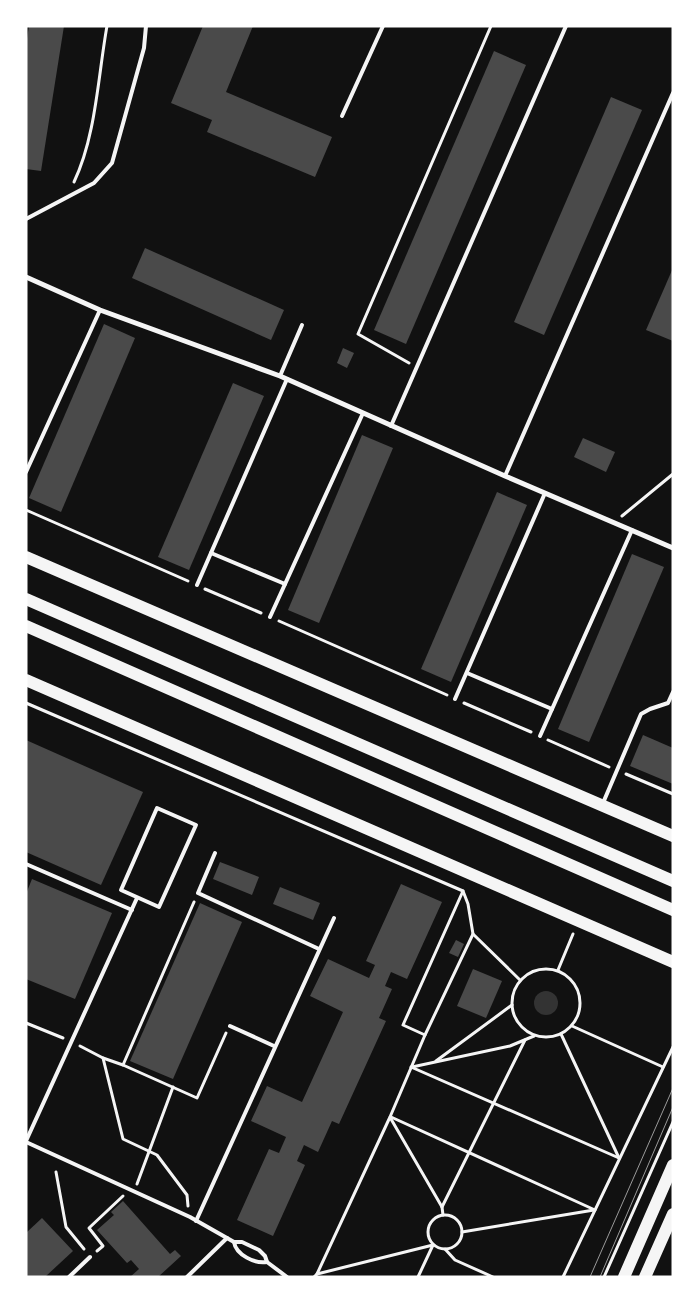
<svg xmlns="http://www.w3.org/2000/svg" width="699" height="1303" font-family="'DM Sans',sans-serif">
	<rect width="100%" height="100%" fill="#111"/>
	<circle fill="#333" cx="546" cy="1003" r="12"/>
	<g fill="#4a4a4a">
		<path d="M 29,26 L 64,26 L 41,171 L 26,169 L 26,45 Z"/>
		<path d="M 203,26 L 253,26 L 226,92 L 332,137 L 315,177 L 207,132 L 212,120 L 171,103 Z"/>
		<path d="M 494,51 L 526,65 L 406,344 L 374,330 Z"/>
		<path d="M 611,97 L 642,110 L 544,335 L 514,322 Z"/>
		<path d="M 145,248 L 284,310 L 271,340 L 132,278 Z"/>
		<path d="M 673,268 L 673,341 L 646,330 Z"/>
		<path d="M 104,324 L 135,338 L 61,512 L 29,498 Z"/>
		<path d="M 343,348 L 354,353 L 347,368 L 337,363 Z"/>
		<path d="M 233,383 L 264,396 L 189,570 L 158,557 Z"/>
		<path d="M 362,435 L 393,448 L 319,623 L 288,610 Z"/>
		<path d="M 583,438 L 615,452 L 606,472 L 574,457 Z"/>
		<path d="M 497,492 L 527,505 L 451,682 L 421,669 Z"/>
		<path d="M 632,554 L 664,567 L 589,742 L 558,729 Z"/>
		<path d="M 643,735 L 673,748 L 673,784 L 630,766 Z"/>
		<path d="M 26,740 L 143,792 L 101,885 L 26,852 Z"/>
		<path d="M 220,862 L 259,877 L 252,895 L 213,879 Z"/>
		<path d="M 32,879 L 112,913 L 75,999 L 26,979 L 26,894 Z"/>
		<path d="M 401,884 L 442,902 L 407,979 L 391,972 L 385,986 L 392,989 L 379,1018 L 386,1021 L 339,1124 L 332,1121 L 318,1152 L 304,1145 L 297,1161 L 305,1165 L 273,1236 L 237,1220 L 269,1149 L 279,1153 L 286,1137 L 251,1121 L 267,1086 L 302,1102 L 343,1012 L 310,996 L 328,959 L 369,978 L 375,965 L 366,961 Z"/>
		<path d="M 280,887 L 320,903 L 313,920 L 273,904 Z"/>
		<path d="M 200,903 L 242,922 L 173,1079 L 130,1061 Z"/>
		<path d="M 456,940 L 464,944 L 458,957 L 449,953 Z"/>
		<path d="M 473,969 L 502,981 L 486,1018 L 457,1006 Z"/>
		<path d="M 123,1201 L 170,1254 L 175,1250 L 181,1256 L 158,1277 L 130,1277 L 139,1269 L 131,1260 L 127,1263 L 97,1230 L 114,1215 L 111,1212 Z"/>
		<path d="M 42,1218 L 73,1251 L 45,1277 L 26,1277 L 26,1233 Z"/>
	</g>
	<g fill="none" stroke-linecap="round" stroke-linejoin="round">
		<g stroke="#f5f5f5" stroke-width="3">
			<path d="M 74,182 C 96,136 98,76 107,26"/>
			<path d="M 409,363 L 358,334 L 491,26"/>
			<path d="M 26,510 L 188,581"/>
			<path d="M 622,516 L 673,474"/>
			<path d="M 205,589 L 261,613"/>
			<path d="M 279,621 L 447,695"/>
			<path d="M 26,703 L 463,891 L 468,904 L 473,934 L 425,1035 L 390,1117 L 317,1274 L 314,1277"/>
			<path d="M 464,703 L 531,732"/>
			<path d="M 548,740 L 609,767"/>
			<path d="M 626,774 L 673,794"/>
			<path d="M 194,902 L 123,1065 L 197,1098 L 226,1033"/>
			<path d="M 473,934 L 520,980"/>
			<circle cx="546" cy="1003" r="34"/>
			<path d="M 558,970 L 573,934"/>
			<path d="M 26,1023 L 63,1038"/>
			<path d="M 572,1026 L 663,1067"/>
			<path d="M 561,1034 L 619,1158"/>
			<path d="M 425,1035 L 403,1025 L 463,891"/>
			<path d="M 80,1046 L 103,1058 L 123,1139 L 157,1155 L 187,1195 L 188,1206"/>
			<path d="M 103,1058 L 123,1065"/>
			<path d="M 436,1061 L 512,1005"/>
			<path d="M 411,1067 L 619,1158"/>
			<path d="M 412,1067 L 510,1046 L 534,1036"/>
			<path d="M 391,1117 L 595,1210"/>
			<path d="M 391,1119 L 442,1207 L 443,1215"/>
			<path d="M 56,1172 L 66,1227 L 84,1249"/>
			<path d="M 137,1184 L 173,1087"/>
			<path d="M 442,1207 L 525,1040"/>
			<circle cx="445" cy="1232" r="17"/>
			<path d="M 462,1232 L 594,1210"/>
			<path d="M 445,1249 L 455,1260 L 493,1277"/>
			<path d="M 97,1251 L 103,1246 L 89,1228 L 123,1196"/>
			<path d="M 317,1274 L 433,1245"/>
			<path d="M 418,1277 L 433,1245"/>
			<path d="M 563,1277 L 673,1047"/>
			<path d="M 604,1277 L 673,1122"/>
		</g>
		<g stroke="#f5f5f5" stroke-width="4">
			<path d="M 342,116 L 383,26"/>
			<path d="M 26,219 L 94,183 L 112,163 L 144,48 L 146,26"/>
			<path d="M 280,376 L 302,325"/>
			<path d="M 391,426 L 566,26"/>
			<path d="M 26,472 L 100,310"/>
			<path d="M 505,476 L 673,93"/>
			<path d="M 211,553 L 285,584"/>
			<path d="M 197,585 L 287,379"/>
			<path d="M 270,617 L 363,413"/>
			<path d="M 467,673 L 552,709"/>
			<path d="M 455,699 L 545,493"/>
			<path d="M 540,736 L 632,530"/>
			<path d="M 603,803 L 641,714 L 650,709 L 668,703 L 673,692"/>
			<path d="M 157,808 L 196,825 L 159,907 L 121,890 Z"/>
			<path d="M 215,853 L 198,893 L 319,949"/>
			<path d="M 26,864 L 132,910"/>
			<path d="M 230,1026 L 274,1046"/>
			<path d="M 26,1141 L 137,898"/>
			<path d="M 26,1142 L 190,1217 L 234,1242 L 242,1242 L 259,1250 L 265,1256 L 267,1262 L 287,1277"/>
			<path d="M 196,1221 L 334,918"/>
			<path d="M 234,1242 C 236,1255 255,1264 267,1262"/>
			<path d="M 69,1277 L 90,1257"/>
			<path d="M 187,1277 L 227,1238"/>
		</g>
		<path stroke="#f5f5f5" stroke-width="5" d="M 26,277 L 100,310 L 280,376 L 505,476 L 673,548"/>
		<g stroke="#f5f5f5" stroke-width="12">
			<path d="M 26,557 L 673,836"/>
			<path d="M 26,599 L 673,881"/>
			<path d="M 26,626 L 673,910"/>
			<path d="M 26,680 L 673,962"/>
			<path d="M 624,1277 L 673,1165"/>
			<path d="M 645,1277 L 673,1214"/>
		</g>
		<g stroke="#9a9a9a" stroke-width="1">
			<path d="M 590,1277 L 673,1088"/>
			<path d="M 600,1277 L 673,1107"/>
		</g>
	</g>
	<rect width="699" height="1303" fill="none" stroke="#ffffff" stroke-width="55"/>
</svg>
